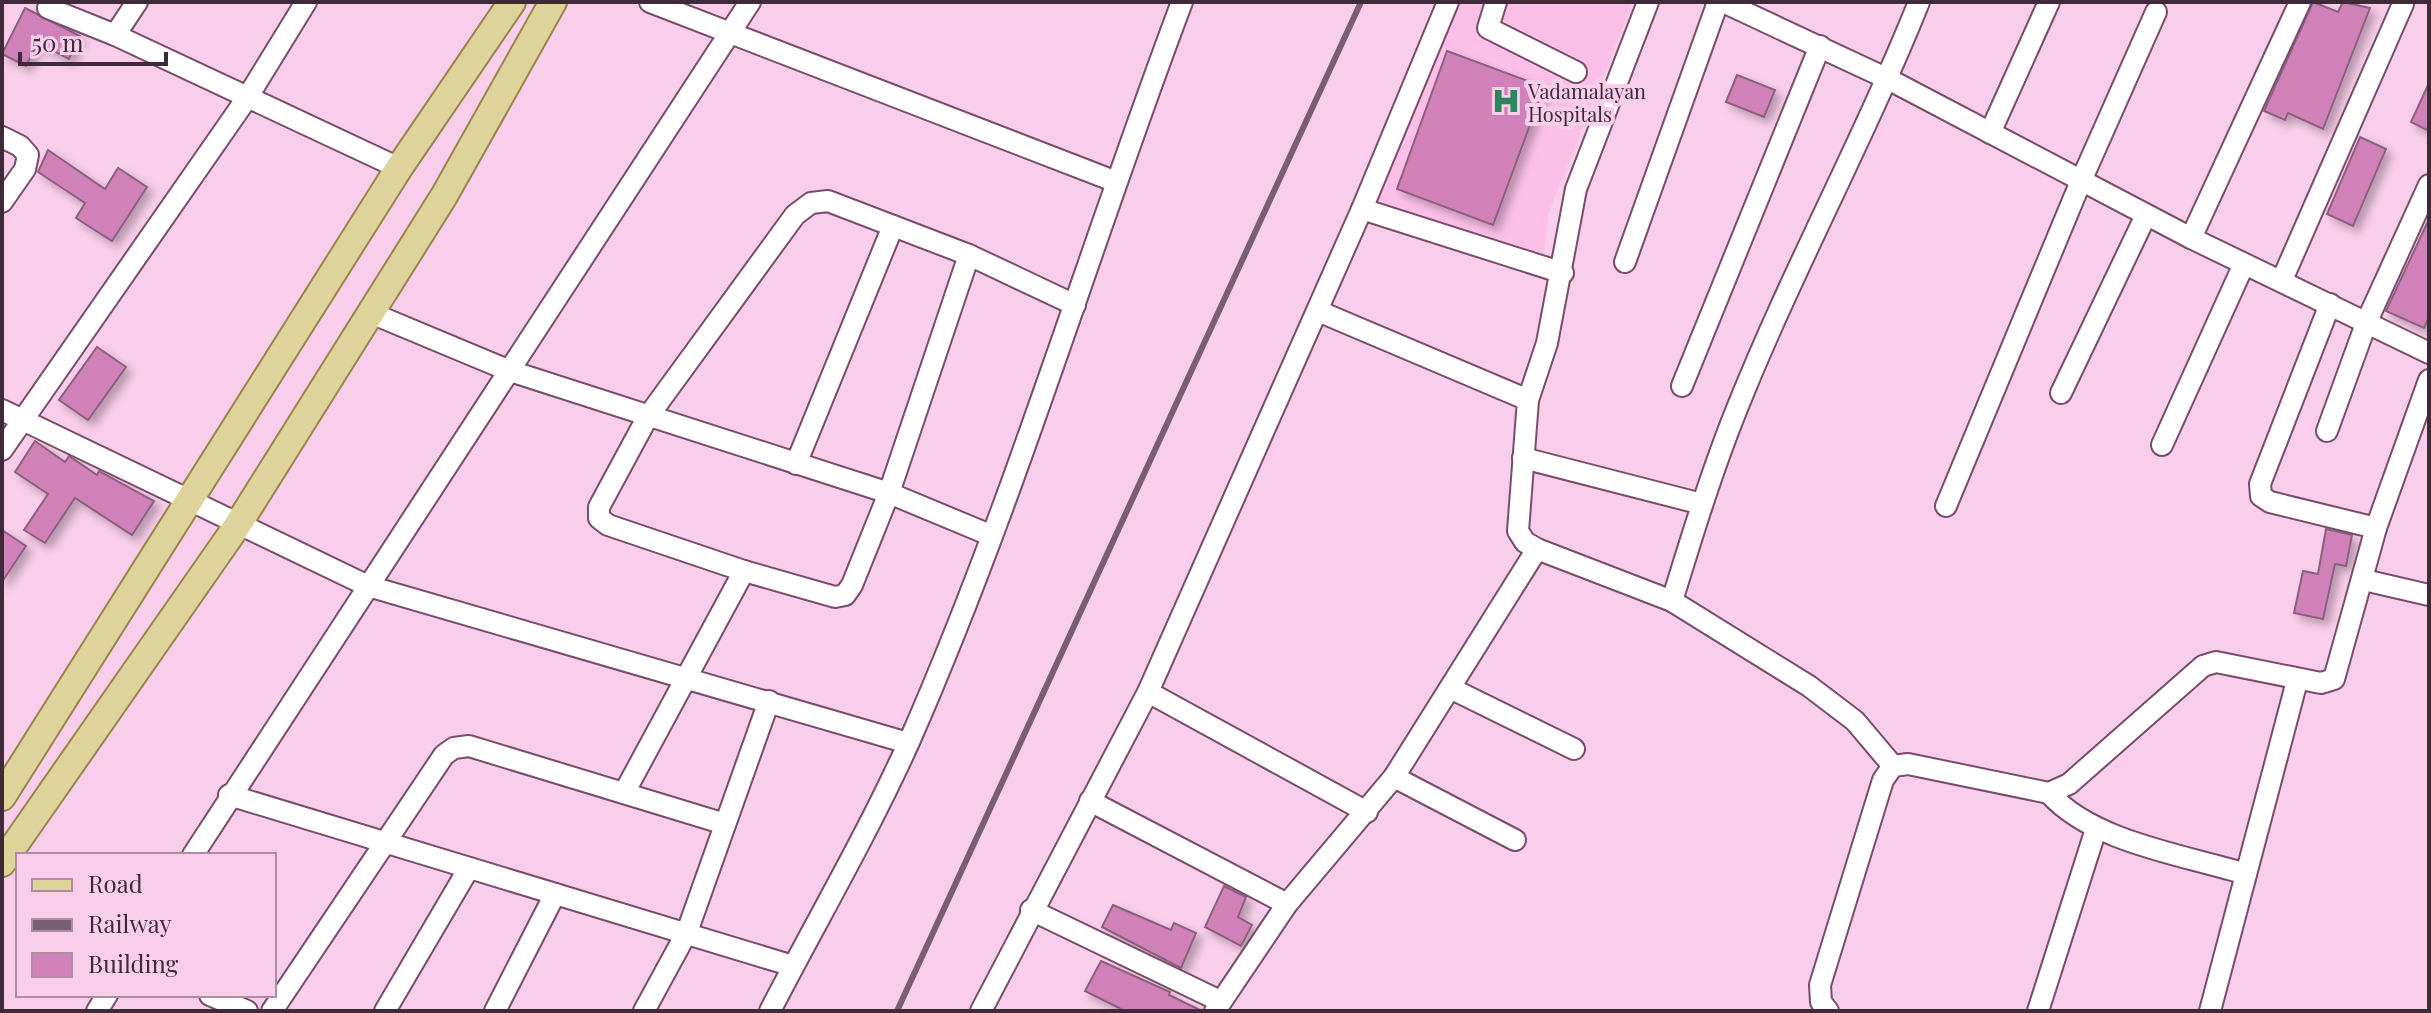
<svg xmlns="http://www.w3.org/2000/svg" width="2431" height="1013" font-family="'Playfair Display',serif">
	<defs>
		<filter id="shadow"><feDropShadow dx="5.5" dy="5.5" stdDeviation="4" flood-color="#0004"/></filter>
	</defs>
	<rect width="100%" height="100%" fill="#f9ceea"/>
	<path fill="#fcc0e8" d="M 1460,2 L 1633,2 L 1549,212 L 1543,258 L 1377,200 Z"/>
	<g fill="#d082b8" stroke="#8d5f7f" stroke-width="2" filter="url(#shadow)">
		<path d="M 2313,2 L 2338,12 L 2343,2 L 2370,8 L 2323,129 L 2288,113 L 2285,120 L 2264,111 Z"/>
		<path d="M 25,8 L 80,36 L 69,59 L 38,43 L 26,66 L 2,54 Z"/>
		<path d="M 1447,51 L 1544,87 L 1493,225 L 1397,189 Z"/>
		<path d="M 1737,75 L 1775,90 L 1764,117 L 1726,102 Z"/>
		<path d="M 2429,83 L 2429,131 L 2411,122 Z"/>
		<path d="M 2360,137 L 2386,149 L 2353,226 L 2327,214 Z"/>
		<path d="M 48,150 L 105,189 L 118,168 L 147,187 L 112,241 L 76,218 L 85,203 L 38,172 Z"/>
		<path d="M 2429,219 L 2429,317 L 2424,328 L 2386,311 Z"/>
		<path d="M 97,347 L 126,367 L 88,420 L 59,400 Z"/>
		<path d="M 35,441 L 65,462 L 69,456 L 97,475 L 99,471 L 154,501 L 132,535 L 75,498 L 45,543 L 24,530 L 48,494 L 15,472 Z"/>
		<path d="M 2326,529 L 2352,535 L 2346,566 L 2335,564 L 2323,619 L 2294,613 L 2303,571 L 2318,574 Z"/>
		<path d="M 2,530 L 26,546 L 2,582 Z"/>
		<path d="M 1224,886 L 1246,897 L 1238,917 L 1252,925 L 1241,946 L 1205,927 Z"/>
		<path d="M 1113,905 L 1171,930 L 1174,923 L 1196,933 L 1181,968 L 1102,927 Z"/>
		<path d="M 1101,961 L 1170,992 L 1169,995 L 1202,1011 L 1125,1011 L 1085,991 Z"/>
	</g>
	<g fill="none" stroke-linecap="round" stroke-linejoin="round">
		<defs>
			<g id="minor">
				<path d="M 650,2 L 1114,181"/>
				<path d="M 1496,2 L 1488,28 L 1576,72"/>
				<path d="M 1648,2 L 1576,189 L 1547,343 L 1528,400 L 1518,531 L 1525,542 L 1537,549 L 1672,601 L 1809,686 L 1855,721 L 1893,766"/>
				<path d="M 1723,2 L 1888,79 L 2191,238 L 2429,353"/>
				<path d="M 48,8 L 115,35 L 399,168"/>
				<path d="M 115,35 L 137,2"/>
				<path d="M 1990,133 L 2049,2"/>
				<path d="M 2,137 L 20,146 L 28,155 L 25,169 L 2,202"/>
				<path d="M 1362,209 L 1563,273"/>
				<path d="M 2191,238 L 2300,2"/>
				<path d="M 1625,262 L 1718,2"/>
				<path d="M 2282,280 L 2403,4"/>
				<path d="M 2330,304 L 2260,484 L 2261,496 L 2270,502 L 2376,528"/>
				<path d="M 1318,311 L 1528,400"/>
				<path d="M 371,313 L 510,371 L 889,493 L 990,535"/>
				<path d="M 1682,386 L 1820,46"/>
				<path d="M 2061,393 L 2146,215"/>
				<path d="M 2,410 L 368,586 L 908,743"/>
				<path d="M 2327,431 L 2367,321 L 2429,185"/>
				<path d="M 2162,445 L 2244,264"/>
				<path d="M 2,450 L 247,98 L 306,2"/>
				<path d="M 1523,458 L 1702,504"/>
				<path d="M 796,464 L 893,226"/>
				<path d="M 1946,506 L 2081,181 L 2156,12"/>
				<path d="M 744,571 L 835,597 L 845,595 L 852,585 L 889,493 L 969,255"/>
				<path d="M 2364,580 L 2429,595"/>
				<path d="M 1672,601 C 1692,536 1712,470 1738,406 C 1793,269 1864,139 1919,2"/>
				<path d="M 1450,688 L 1574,749"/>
				<path d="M 1148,692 L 1367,812"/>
				<path d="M 1394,777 L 1515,840"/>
				<path d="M 624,793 L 744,571 L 608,525 L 599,518 L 599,507 L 647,418 L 795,215 L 811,203 L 828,201 L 969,255 L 1075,305"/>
				<path d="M 2049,793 C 2092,842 2184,855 2246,874"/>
				<path d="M 229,795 L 793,966"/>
				<path d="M 1090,801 L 1287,904"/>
				<path d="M 193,855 L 750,2"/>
				<path d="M 1031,910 L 1220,1001"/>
				<path d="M 210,995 L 247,1011"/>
				<path d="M 97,1011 L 107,995"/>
				<path d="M 272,1011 L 444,755 L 454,748 L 469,746 L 725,824"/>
				<path d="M 385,1011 L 469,868"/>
				<path d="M 495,1011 L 555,894"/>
				<path d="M 644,1011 L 687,932 L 769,701"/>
				<path d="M 770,1011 C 816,922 868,833 909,742 C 1015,501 1089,248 1182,2"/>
				<path d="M 981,1011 L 1148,692 L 1362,209 L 1448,2"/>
				<path d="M 1215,1011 L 1287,904 L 1394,777 L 1537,549"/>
				<path d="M 1828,1011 L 1821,1002 L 1820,985 L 1883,780 L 1893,766 L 1908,764 L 2049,793 L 2069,784 L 2203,666 L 2216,662 L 2321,683 L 2334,679 L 2376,528 L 2429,380"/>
				<path d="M 2038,1011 L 2096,829"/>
				<path d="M 2210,1011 L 2297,681"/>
			</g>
			<g id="major">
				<path d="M 2,797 L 399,168 L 512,2"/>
				<path d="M 2,863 L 237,526 L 444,196 L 553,2"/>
			</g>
		</defs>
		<use href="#minor" stroke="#794c6b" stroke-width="24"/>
		<use href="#major" stroke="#98854c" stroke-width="30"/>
		<use href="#minor" stroke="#fff" stroke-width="20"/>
		<use href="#major" stroke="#ded39a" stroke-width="26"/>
		<path stroke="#795e71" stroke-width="6" d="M 897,1011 L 1361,2"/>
	</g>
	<defs>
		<symbol id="hospital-bare" viewBox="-9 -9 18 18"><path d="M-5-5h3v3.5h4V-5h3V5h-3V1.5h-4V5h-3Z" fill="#2b865b" stroke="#f9ceea" stroke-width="2.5" paint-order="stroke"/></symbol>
	</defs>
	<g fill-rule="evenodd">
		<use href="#hospital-bare" x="1486" y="81" width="40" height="40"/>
	</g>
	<g text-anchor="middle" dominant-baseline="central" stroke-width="8" stroke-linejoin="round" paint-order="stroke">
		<g font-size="20" fill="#3e2a38" stroke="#f9ceea" text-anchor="start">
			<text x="1528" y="90">Vadamalayan<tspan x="1528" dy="23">Hospitals</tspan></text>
		</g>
	</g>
	<rect width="2431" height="1013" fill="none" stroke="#3e2a38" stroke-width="8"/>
	<rect x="16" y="853" width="260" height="144" fill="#f9ceea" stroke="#ae8ca3" stroke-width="2"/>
	<rect x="32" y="879" width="40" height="12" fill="#ded39a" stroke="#ae8ca3" stroke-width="2"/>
	<text x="88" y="893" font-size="24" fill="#3e2a38">Road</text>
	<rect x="32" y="919" width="40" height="12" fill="#795e71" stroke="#ae8ca3" stroke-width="2"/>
	<text x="88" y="933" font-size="24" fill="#3e2a38">Railway</text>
	<rect x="32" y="953" width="40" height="24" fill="#d082b8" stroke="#ae8ca3" stroke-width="2"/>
	<text x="88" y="973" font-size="24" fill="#3e2a38">Building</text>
	<path d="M20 52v12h146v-12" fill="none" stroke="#3e2a38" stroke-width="4"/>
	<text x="32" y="52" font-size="24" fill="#3e2a38" stroke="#f9ceea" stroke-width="6" paint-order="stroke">50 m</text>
</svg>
